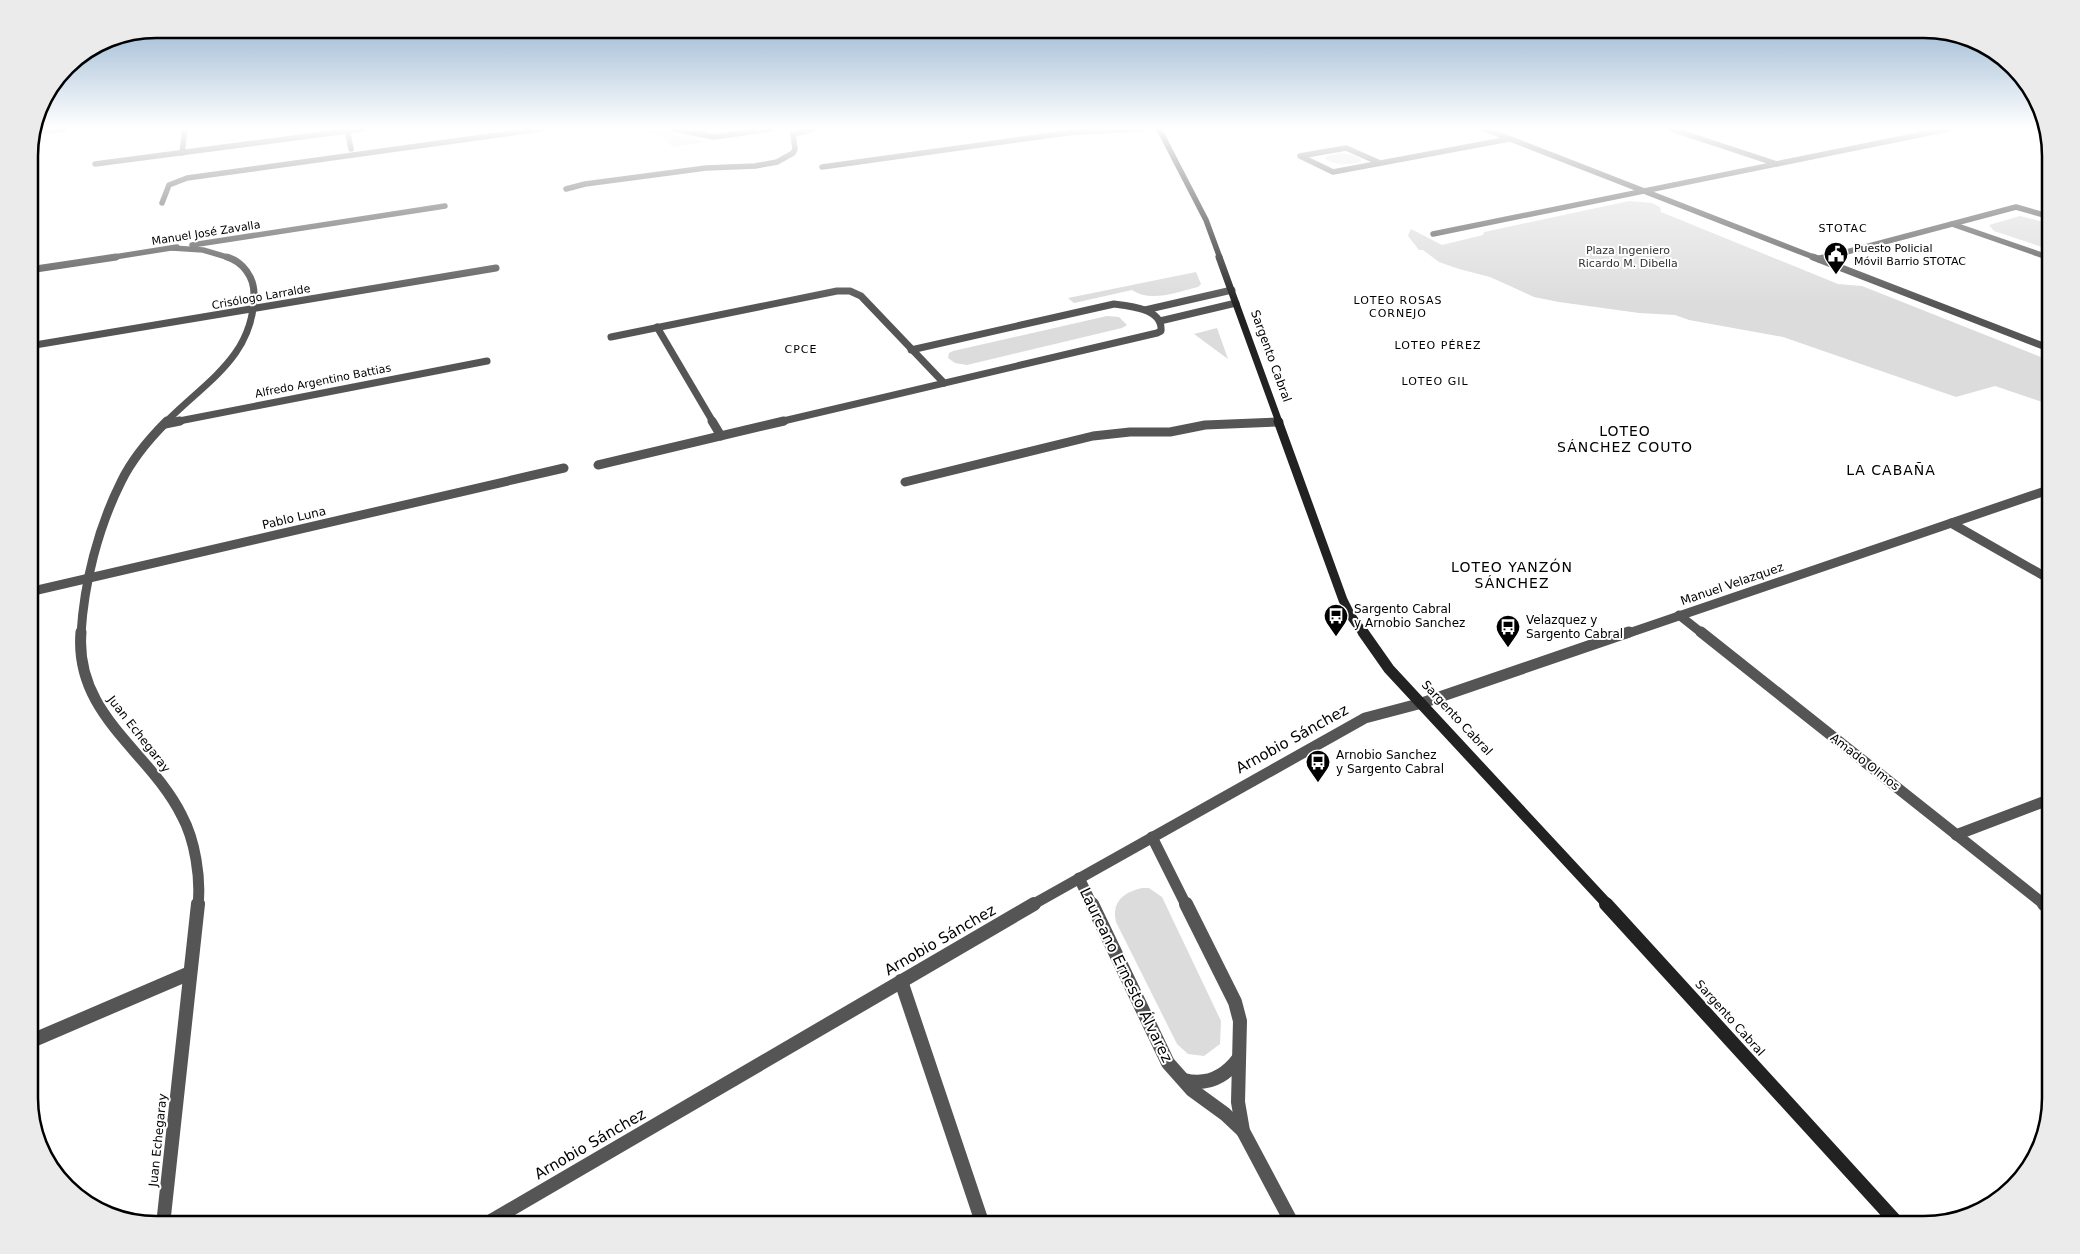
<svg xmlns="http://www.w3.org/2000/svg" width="2080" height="1254" font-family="'DejaVu Sans',sans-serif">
	<rect width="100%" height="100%" fill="#fff"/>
	<g fill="#dcdcdc">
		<path d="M 630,129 L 648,129 L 706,142 L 672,147 L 663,136 Z"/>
		<path d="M 1341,153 L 1352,155 L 1361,159 L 1361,162 C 1347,165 1338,166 1325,159 L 1326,156 Z"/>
		<path d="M 1629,201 L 1652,203 L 1660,207 L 1661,212 L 1838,284 L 1862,286 L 2051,361 L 2051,405 L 1995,386 L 1956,397 L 1783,337 L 1689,320 L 1675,315 L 1639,313 L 1559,302 L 1534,297 L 1490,277 L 1459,269 L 1439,262 L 1423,250 L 1419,250 L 1408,236 L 1411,229 L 1442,245 L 1483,235 L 1484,232 Z"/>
		<path d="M 2020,216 L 2051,224 L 2051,248 L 2042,247 L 1994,231 L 1989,225 Z"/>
		<path d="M 1196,272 L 1201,284 L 1198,287 C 1177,292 1151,303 1132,290 L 1074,303 L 1068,298 Z"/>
		<path d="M 1107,316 L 1119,317 L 1127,325 L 1122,328 L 967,365 L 955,363 L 948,358 L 949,353 L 953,351 Z"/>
		<path d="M 1217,328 L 1228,359 L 1194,334 Z"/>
		<path d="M 1142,888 L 1149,888 L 1162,897 L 1221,1021 L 1220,1044 L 1204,1056 L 1188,1054 L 1177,1044 L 1116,922 C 1111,902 1124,892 1142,888 Z"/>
	</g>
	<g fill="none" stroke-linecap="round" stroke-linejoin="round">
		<g stroke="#555" stroke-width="5.5">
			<path d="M 347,129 L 351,149"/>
			<path d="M 674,129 L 714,137 L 770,129"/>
			<path d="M 1485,129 L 1816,258"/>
			<path d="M 1671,129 L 1777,164"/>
			<path d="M 2041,129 L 2046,131"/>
			<path d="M 32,133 L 64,129"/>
			<path d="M 182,153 L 185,129"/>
			<path d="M 1380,163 L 1346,148 L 1300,156 L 1333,172 L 1509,139"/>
			<path d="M 95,164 L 362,129"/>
			<path d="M 822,167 L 1074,132 L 1143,129"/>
			<path d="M 566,189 L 585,184 L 706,168 L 755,166 L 777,162 L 793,153 L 795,149 L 793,134 L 815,129"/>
			<path d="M 162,203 L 169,185 L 187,178 L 541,129"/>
			<path d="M 1952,224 L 2050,258"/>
			<path d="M 1433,234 L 1948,129"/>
			<path d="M 192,245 L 445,206"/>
			<path d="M 172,248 L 203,250 L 230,258"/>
			<path d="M 108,258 L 177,247"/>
			<path d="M 1824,258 L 2016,207 L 2051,217"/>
		</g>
		<g stroke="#555" stroke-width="7">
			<path d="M 1813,257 L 2051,349"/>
			<path d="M 2047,257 L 2051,258"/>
			<path d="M 1819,259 L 1828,257"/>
			<path d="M 29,270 L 116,257"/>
			<path d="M 1145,310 L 1232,290"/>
			<path d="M 1160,321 L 1236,303"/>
			<path d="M 657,327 L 713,422"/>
			<path d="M 611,337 L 837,291 L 850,291 L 861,296 L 944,383"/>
			<path d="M 29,346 L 496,268"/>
			<path d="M 166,422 C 205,382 254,357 254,294 C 254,277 243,262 227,257"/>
			<path d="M 174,422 L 487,361"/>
			<path d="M 779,422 L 1157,333 L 1161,331 C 1163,309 1131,306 1114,304 L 911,350"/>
			<path d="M 1271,422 L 1279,422"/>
		</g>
		<g stroke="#555" stroke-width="9">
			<path d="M 712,421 L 721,436"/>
			<path d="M 165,424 L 180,421"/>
			<path d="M 598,465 L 784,421"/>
			<path d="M 905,482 L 1093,436 L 1130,432 L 1170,432 L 1205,425 L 1279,422"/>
			<path d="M 1951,523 L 2051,580"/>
			<path d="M 29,592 L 564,468"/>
			<path d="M 1679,615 L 1703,634"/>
			<path d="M 81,634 C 84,583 98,528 121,482 C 132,459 149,439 167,421"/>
			<path d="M 1626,634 L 2051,489"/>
		</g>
		<g stroke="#555" stroke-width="11">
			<path d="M 81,632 C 74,715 150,751 182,816 C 195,840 201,878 198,905"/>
			<path d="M 1701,632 L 2045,905"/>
			<path d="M 1422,703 L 1629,632"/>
			<path d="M 1956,835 L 2051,799"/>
			<path d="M 1152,837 L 1186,905"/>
			<path d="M 1079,878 L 1092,905"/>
		</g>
		<g stroke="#555" stroke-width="14">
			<path d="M 1092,904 L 1168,1063 L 1192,1090 L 1225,1114 L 1243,1131"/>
			<path d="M 1186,904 L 1235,1002 L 1240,1021 L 1238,1102 L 1243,1131 L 1293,1225"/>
			<path d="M 2044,904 L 2051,910"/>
			<path d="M 901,981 L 983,1225"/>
			<path d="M 29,1042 L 190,973"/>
			<path d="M 1184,1080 C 1207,1086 1225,1077 1239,1058"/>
			<path d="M 163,1225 L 198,904"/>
		</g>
		<path stroke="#555" stroke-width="11" d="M 1032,905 L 1365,718 L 1422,703"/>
		<path stroke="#555" stroke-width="14" d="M 484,1225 L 1034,904"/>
		<path stroke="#222" stroke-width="5.5" d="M 1159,129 L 1206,220 L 1220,258"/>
		<path stroke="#222" stroke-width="7" d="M 1219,257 L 1279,422"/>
		<path stroke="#222" stroke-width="9" d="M 1278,421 L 1343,600 L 1351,616 L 1364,634"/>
		<path stroke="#222" stroke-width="11" d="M 1363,632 L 1389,669 L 1608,905"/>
		<path stroke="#222" stroke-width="14" d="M 1606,904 L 1899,1225"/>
	</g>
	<linearGradient id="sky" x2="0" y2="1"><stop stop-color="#8cadcc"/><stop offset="0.42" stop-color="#fff"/><stop offset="1" stop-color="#fff" stop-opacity="0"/></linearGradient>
	<rect width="2080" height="305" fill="url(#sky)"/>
	<defs>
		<symbol id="civic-pin" viewBox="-11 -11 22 30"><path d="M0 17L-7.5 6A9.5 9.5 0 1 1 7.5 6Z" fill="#000" stroke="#fff"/><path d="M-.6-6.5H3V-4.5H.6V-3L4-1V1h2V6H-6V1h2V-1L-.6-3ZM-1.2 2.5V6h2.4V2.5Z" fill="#fff"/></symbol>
		<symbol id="bus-pin" viewBox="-11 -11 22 30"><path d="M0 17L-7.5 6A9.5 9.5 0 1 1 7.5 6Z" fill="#000" stroke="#fff"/><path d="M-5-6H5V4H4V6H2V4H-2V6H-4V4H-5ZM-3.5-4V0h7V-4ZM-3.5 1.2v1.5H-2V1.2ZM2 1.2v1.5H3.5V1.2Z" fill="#fff"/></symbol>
	</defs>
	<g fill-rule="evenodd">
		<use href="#civic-pin" x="1822" y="240" width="28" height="38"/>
		<use href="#bus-pin" x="1322" y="602" width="28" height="38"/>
		<use href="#bus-pin" x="1494" y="613" width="28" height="38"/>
		<use href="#bus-pin" x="1304" y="748" width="28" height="38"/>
	</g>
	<g text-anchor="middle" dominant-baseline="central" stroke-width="4" stroke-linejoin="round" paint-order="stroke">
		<g font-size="11" letter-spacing="1" fill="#000" stroke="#fff">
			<text x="1843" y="228">STOTAC</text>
			<text x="1398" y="300">LOTEO ROSAS<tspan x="1398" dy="13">CORNEJO</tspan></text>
			<text x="1438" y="345">LOTEO PÉREZ</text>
			<text x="801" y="349">CPCE</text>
			<text x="1435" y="381">LOTEO GIL</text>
		</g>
		<g font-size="11" fill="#000" stroke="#fff">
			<text transform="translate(206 233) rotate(-9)">Manuel José Zavalla</text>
			<text transform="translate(261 297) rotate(-10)">Crisólogo Larralde</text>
			<text transform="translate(323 381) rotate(-11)">Alfredo Argentino Battias</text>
		</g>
		<g font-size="11" fill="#000" stroke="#fff" text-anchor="start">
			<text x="1854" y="248">Puesto Policial<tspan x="1854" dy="13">Móvil Barrio STOTAC</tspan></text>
		</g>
		<g font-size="11" fill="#333" stroke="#fff">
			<text x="1628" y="250">Plaza Ingeniero<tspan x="1628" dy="13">Ricardo M. Dibella</tspan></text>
		</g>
		<g font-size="12" fill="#000" stroke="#fff">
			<text transform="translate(1271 356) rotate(70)">Sargento Cabral</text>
			<text transform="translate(294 518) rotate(-13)">Pablo Luna</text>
			<text transform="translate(1732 584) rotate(-19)">Manuel Velazquez</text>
			<text transform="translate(1457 718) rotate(47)">Sargento Cabral</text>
			<text transform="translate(139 734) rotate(52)">Juan Echegaray</text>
			<text transform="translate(1865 762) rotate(38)">Amado Olmos</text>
			<text transform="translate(1730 1018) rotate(48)">Sargento Cabral</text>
			<text transform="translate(158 1140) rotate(-84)">Juan Echegaray</text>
		</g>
		<g font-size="12" fill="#000" stroke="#fff" text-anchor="start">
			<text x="1354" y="609">Sargento Cabral<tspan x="1354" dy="14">y Arnobio Sanchez</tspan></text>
			<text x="1526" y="620">Velazquez y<tspan x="1526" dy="14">Sargento Cabral</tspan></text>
			<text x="1336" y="755">Arnobio Sanchez<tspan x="1336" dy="14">y Sargento Cabral</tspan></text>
		</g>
		<g font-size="14" letter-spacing="1" fill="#000" stroke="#fff">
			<text x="1625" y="431">LOTEO<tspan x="1625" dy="16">SÁNCHEZ COUTO</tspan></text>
			<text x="1891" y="470">LA CABAÑA</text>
			<text x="1512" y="567">LOTEO YANZÓN<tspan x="1512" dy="16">SÁNCHEZ</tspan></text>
		</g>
		<g font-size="15" fill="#000" stroke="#fff">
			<text transform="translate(1292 739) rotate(-29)">Arnobio Sánchez</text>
			<text transform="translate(940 940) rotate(-30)">Arnobio Sánchez</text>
			<text transform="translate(1126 975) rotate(64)">Laureano Ernesto Álvarez</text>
			<text transform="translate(590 1144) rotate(-30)">Arnobio Sánchez</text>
		</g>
	</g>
	<path d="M0 0H2080V1254H0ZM156 38H1924A118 118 0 0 1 2042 156V1098A118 118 0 0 1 1924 1216H156A118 118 0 0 1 38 1098V156A118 118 0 0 1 156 38Z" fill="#ebebeb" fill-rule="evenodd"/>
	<path fill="none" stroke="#000" stroke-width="2.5" d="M156 38H1924A118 118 0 0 1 2042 156V1098A118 118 0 0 1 1924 1216H156A118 118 0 0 1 38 1098V156A118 118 0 0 1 156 38Z"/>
</svg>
